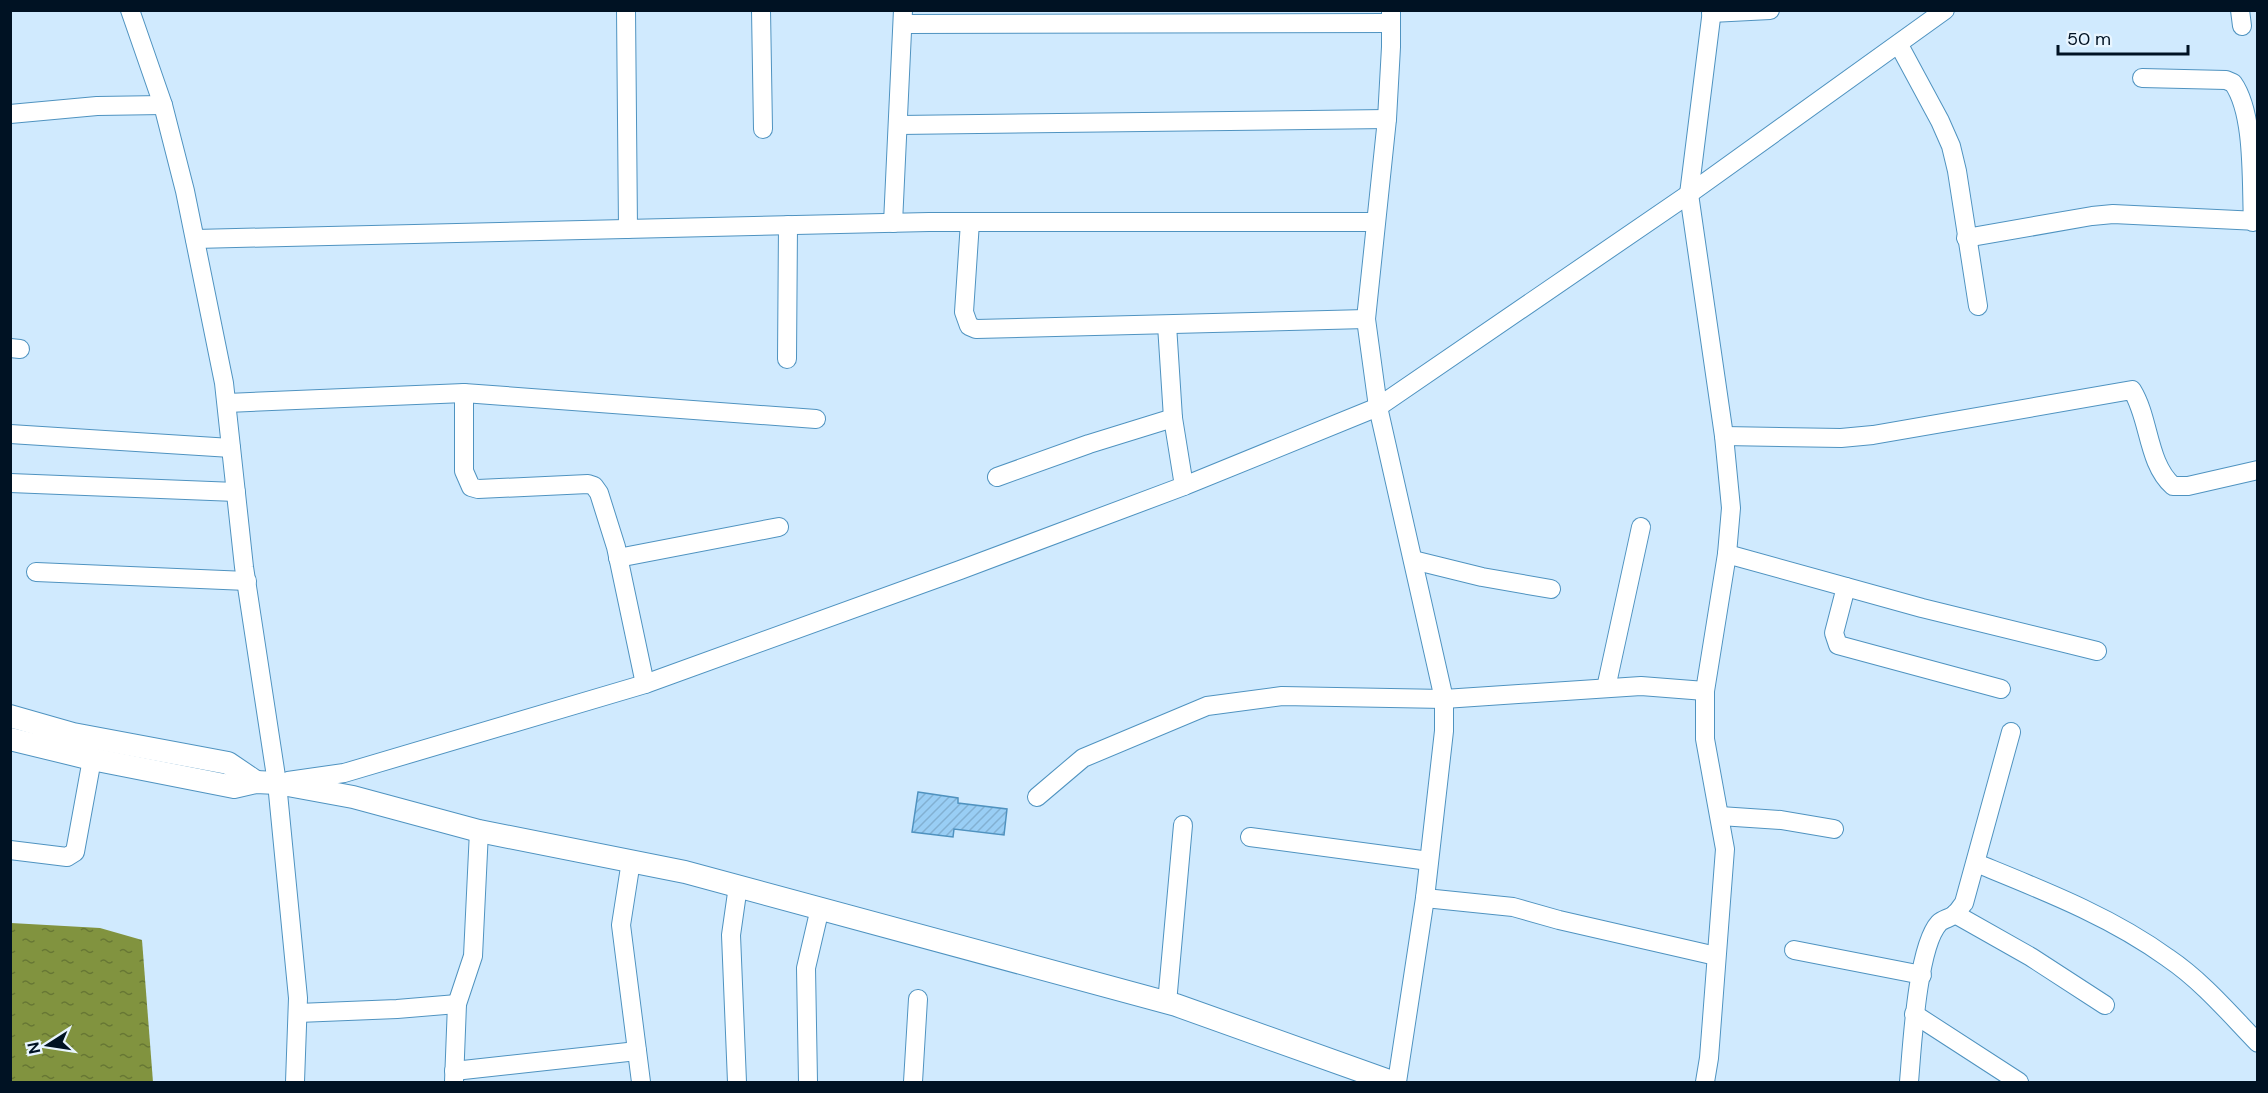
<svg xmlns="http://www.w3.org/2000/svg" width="2268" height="1093" font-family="'DM Sans',sans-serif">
	<defs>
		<pattern id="water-ripples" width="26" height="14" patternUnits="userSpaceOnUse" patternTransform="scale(1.5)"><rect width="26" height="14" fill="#81933f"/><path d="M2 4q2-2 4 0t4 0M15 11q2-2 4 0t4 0" fill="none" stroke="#677734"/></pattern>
		<pattern id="building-hatch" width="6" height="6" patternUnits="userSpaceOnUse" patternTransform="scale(1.5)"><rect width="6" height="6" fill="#99cef5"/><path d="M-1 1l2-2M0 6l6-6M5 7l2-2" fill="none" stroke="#82b0d2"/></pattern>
	</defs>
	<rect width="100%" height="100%" fill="#d0eafe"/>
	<path fill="url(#water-ripples)" d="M 11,923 L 100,928 L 142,940 L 153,1082 L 11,1082 Z"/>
	<path fill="url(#building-hatch)" stroke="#4f92bf" stroke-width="1.5" d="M 918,792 L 958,798 L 958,803 L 1007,809 L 1004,835 L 954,829 L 953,837 L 912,832 Z"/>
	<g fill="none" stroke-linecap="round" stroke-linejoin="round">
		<defs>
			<g id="minor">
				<path d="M 130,10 L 163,105 L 185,191 L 224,383 L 244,567 L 277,783 L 298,998 L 295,1082"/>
				<path d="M 626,10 L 628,229"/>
				<path d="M 761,10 L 763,129"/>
				<path d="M 1391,10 L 1391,47 L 1387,119 L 1366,319 L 1378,407 L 1444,699 L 1444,731 L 1425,898 L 1397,1082"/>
				<path d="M 2240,10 L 2242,26"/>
				<path d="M 1711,13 L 1770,10"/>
				<path d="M 903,24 L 1391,23"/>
				<path d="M 1899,45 L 1940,121 L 1951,146 L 1957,171 L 1978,306"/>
				<path d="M 2142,78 L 2226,80 L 2233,83 C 2255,114 2251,183 2253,222"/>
				<path d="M 10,114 L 97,106 L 163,105"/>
				<path d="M 899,125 L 1387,119"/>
				<path d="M 970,222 L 964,312 L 969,326 L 976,329 L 1366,319"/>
				<path d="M 893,223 L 903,10"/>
				<path d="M 1966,238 L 2092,216 L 2113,214 L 2258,221"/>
				<path d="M 195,239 L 929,222 L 1375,222"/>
				<path d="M 1167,325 L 1173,418 L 1184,486"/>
				<path d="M 10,348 L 20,349"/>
				<path d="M 787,359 L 788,225"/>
				<path d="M 464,393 L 464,471 L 471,487 L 478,489 L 588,484 L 594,486 L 599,493 L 616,547 L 645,684"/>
				<path d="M 227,403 L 464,393 L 816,419"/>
				<path d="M 10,434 L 231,448"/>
				<path d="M 1724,436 L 1841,438 L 1873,435 L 2132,390 C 2150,419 2147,463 2173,486 L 2188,486 L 2258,470"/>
				<path d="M 997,477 L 1089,444 L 1173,418"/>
				<path d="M 10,483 L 236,492"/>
				<path d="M 1727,554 L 1922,608 L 2097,651"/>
				<path d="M 618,558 L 779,527"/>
				<path d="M 1413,560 L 1482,577 L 1551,589"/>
				<path d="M 36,572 L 247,581"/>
				<path d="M 1846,587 L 1834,633 L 1838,645 L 2001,689"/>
				<path d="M 1606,688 L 1641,527"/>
				<path d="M 288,781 L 344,773 L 645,684 L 960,570 L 1184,486 L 1378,407 L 1689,194 L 1945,10"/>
				<path d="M 1037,797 L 1083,758 L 1207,706 L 1282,696 L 1444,699 L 1641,686 L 1705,691"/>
				<path d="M 1720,816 L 1781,820 L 1834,829"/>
				<path d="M 1250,837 L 1429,861"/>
				<path d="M 10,850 L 67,857 L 75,852 L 92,759"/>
				<path d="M 631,861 L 621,925 L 641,1082"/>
				<path d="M 1976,863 C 2042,890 2110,916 2168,958 C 2202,981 2229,1013 2258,1043"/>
				<path d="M 1425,898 L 1513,907 L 1559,920 L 1716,956"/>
				<path d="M 1955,914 L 2031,957 L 2105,1005"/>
				<path d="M 1794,950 L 1922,975"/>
				<path d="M 1167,1003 L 1183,825"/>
				<path d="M 298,1013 L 397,1009 L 457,1004"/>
				<path d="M 1914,1014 L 2019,1082"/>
				<path d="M 454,1071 L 637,1051"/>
				<path d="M 454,1082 L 457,1004 L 473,956 L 479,831"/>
				<path d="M 737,1082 L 731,935 L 738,886"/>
				<path d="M 808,1082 L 806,968 L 820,908"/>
				<path d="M 913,1082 L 918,999"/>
				<path d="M 1705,1082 L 1709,1058 L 1725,849 L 1705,739 L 1705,691 L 1727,554 L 1731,508 L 1724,436 L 1689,194 L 1712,10"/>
				<path d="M 1909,1082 C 1912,1048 1917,947 1939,923 C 1943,919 1951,918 1955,914 C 1959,911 1961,906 1964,903 L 2011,732"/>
			</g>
			<g id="tertiary">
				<path d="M 10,716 L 73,734 L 228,763 L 256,782"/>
				<path d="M 10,739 L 92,759 L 234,787 L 256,782 L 277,783 L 353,797 L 479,831 L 685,872 L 1176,1005 L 1392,1082"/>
			</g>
		</defs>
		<use href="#minor" stroke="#4f93c0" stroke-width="20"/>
		<use href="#tertiary" stroke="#4f93c0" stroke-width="24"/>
		<use href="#minor" stroke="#fff" stroke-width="18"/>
		<use href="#tertiary" stroke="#fff" stroke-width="22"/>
	</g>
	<rect width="2268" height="1093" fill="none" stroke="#001223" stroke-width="24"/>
	<g transform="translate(48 1045) rotate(258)" stroke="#e8f5ff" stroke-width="4.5" paint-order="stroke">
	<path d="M0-4.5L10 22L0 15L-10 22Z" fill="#001223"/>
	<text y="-9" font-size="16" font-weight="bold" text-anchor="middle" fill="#001223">N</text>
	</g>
	<path d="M2058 45v9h130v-9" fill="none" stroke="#001223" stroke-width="3"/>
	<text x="2067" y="45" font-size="18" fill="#001223" stroke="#e8f5ff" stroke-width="4.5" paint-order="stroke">50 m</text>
</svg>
